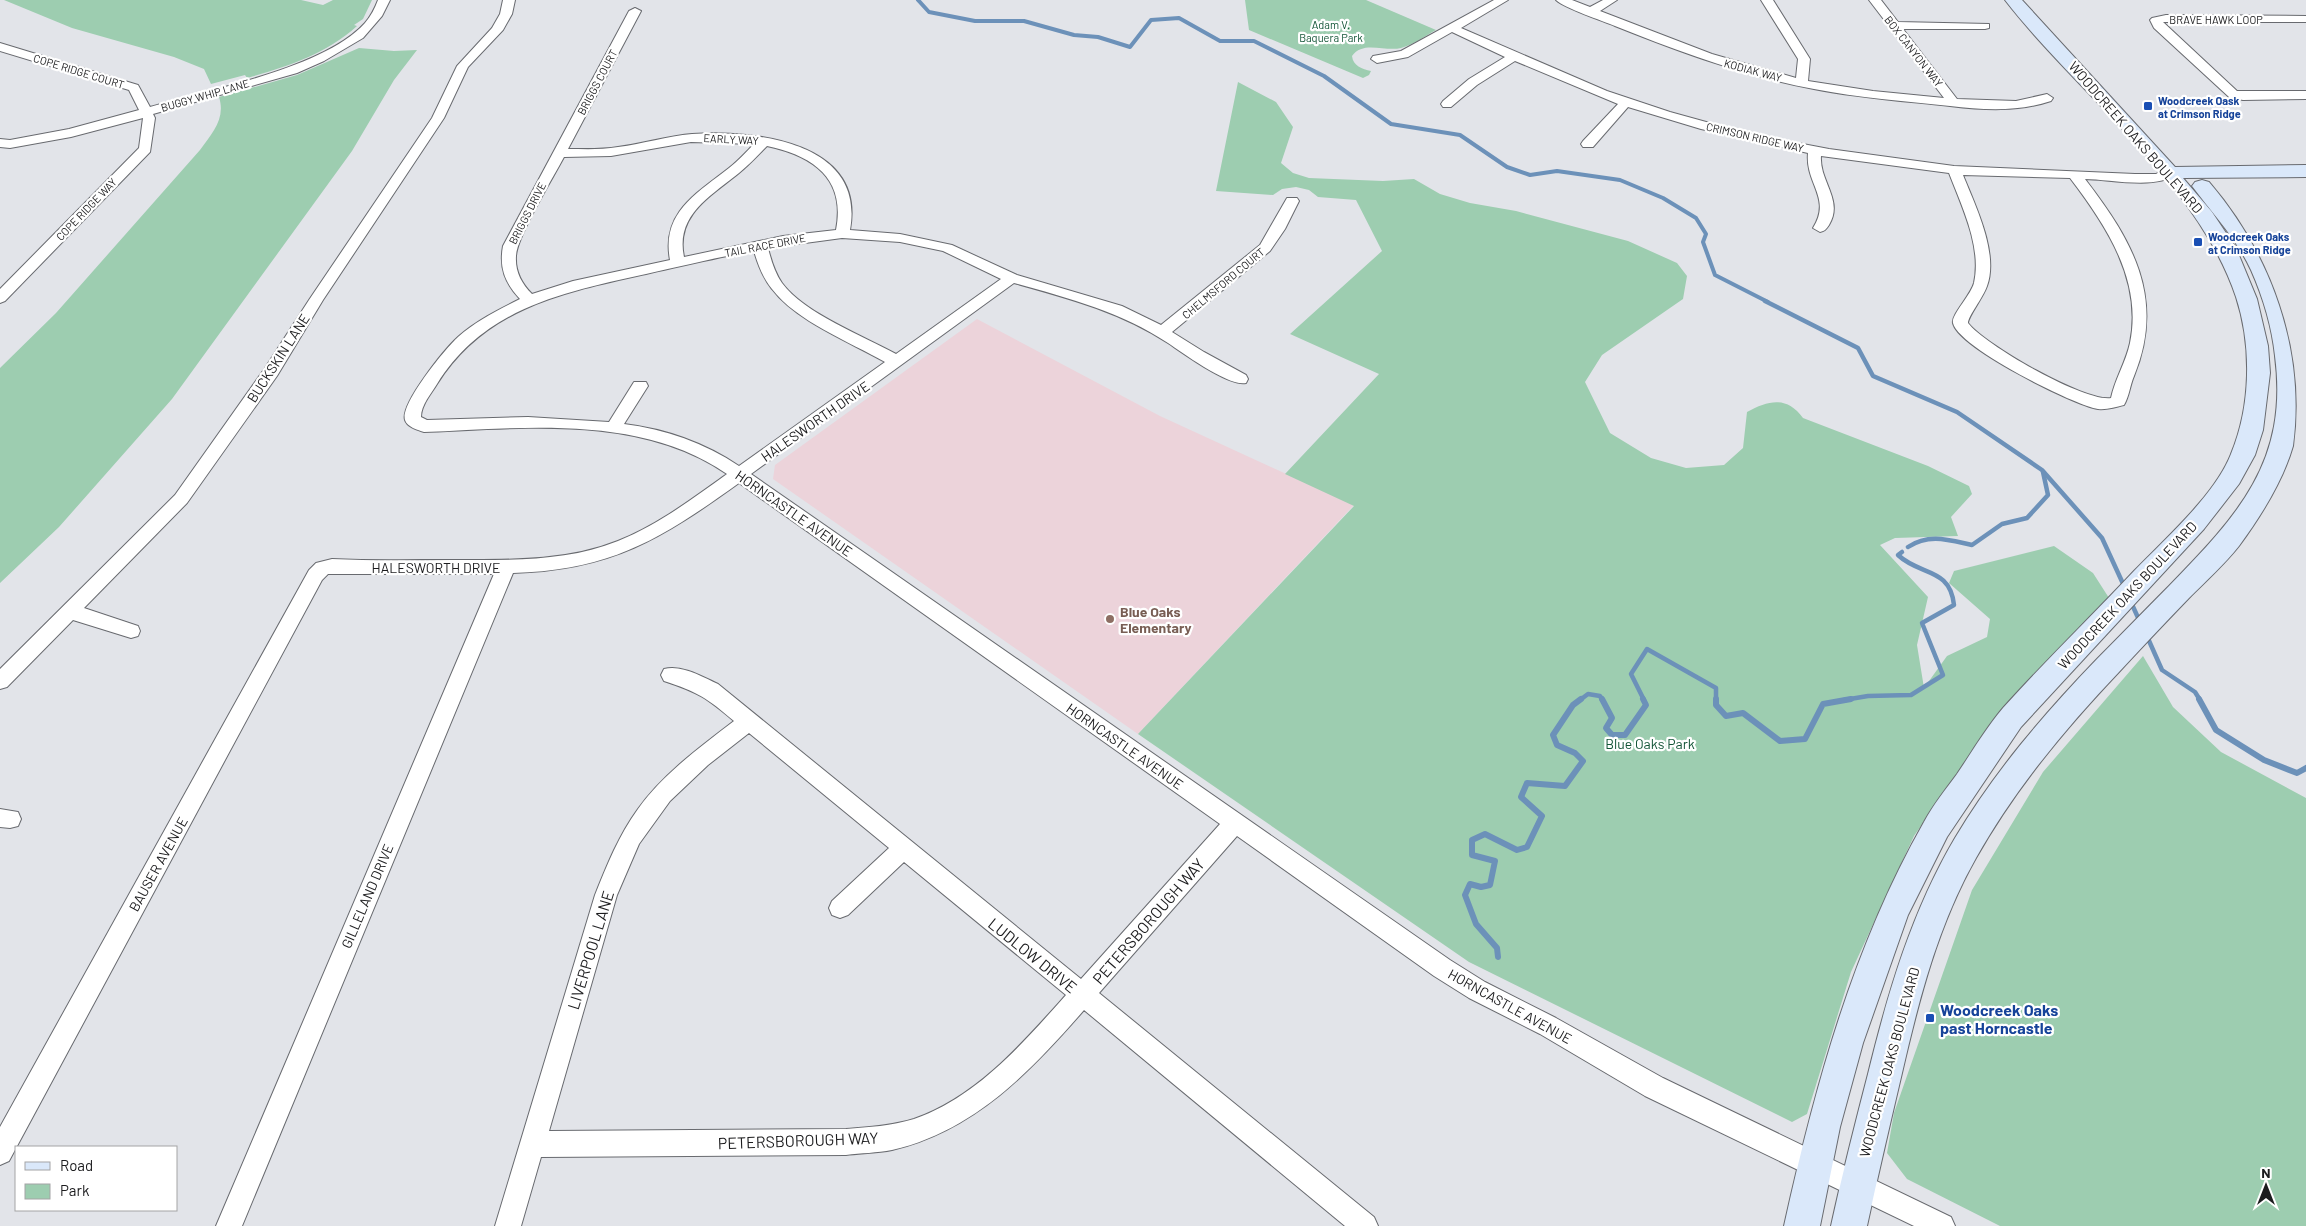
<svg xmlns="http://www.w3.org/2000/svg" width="2306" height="1226" font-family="Barlow,sans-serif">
	<rect width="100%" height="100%" fill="#e2e4e9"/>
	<path fill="#ecd3da" d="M 977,319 L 1160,416 L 1354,505 L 1138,734 L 773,479 L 775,465 Z"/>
	<g fill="#9dcdb0">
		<path d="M 4,0 L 301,0 L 323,5 L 333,0 L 372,0 L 363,19 L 354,25 L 357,26 C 325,55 286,67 247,78 L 245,75 L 211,84 L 204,69 L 174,57 L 72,28 Z"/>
		<path d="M 1245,0 L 1366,0 L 1436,30 C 1425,36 1413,45 1401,48 C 1385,52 1363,40 1352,56 C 1353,66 1362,69 1371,71 L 1369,75 L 1363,78 L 1249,30 Z"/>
		<path d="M 359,48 L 394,51 L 417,50 L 394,80 L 352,151 L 172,399 L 59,527 L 0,583 L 0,368 L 56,313 L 200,150 C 212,133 226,119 219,97 L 297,75 Z"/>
		<path d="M 1238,82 L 1276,102 L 1293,127 L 1281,163 L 1293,173 L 1309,178 L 1383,181 L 1414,179 L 1440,194 L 1470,203 L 1516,211 L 1628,241 L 1677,263 L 1687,276 L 1683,299 L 1602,355 L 1585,382 L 1610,433 L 1651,458 L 1686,468 L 1724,465 L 1743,448 L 1747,412 C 1769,400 1787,396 1803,418 L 1928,466 L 1969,486 L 1972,494 L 1951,517 L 1958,536 L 1895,538 L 1880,545 L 1928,597 L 1917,645 L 1924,688 L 1947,656 L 1987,637 L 1990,619 L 1949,583 L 1954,571 L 2054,546 L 2093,573 L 2109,598 L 2000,712 L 1914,836 L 1851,972 L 1807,1114 L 1792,1122 L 1469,962 L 1138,734 L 1354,506 L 1285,474 L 1379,374 L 1290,334 L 1382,251 L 1356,200 L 1318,197 L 1309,190 L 1296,187 L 1282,189 L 1273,195 L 1216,191 Z"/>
		<path d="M 2143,656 L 2173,707 L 2221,752 L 2306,798 L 2306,1226 L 2000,1226 L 1907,1179 L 1887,1153 L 1894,1113 L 1972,890 L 2043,772 Z"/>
	</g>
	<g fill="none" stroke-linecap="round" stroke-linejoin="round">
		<path stroke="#6c91b9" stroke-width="4" d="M 918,0 L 929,12 L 975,21 L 1024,21 L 1074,35 L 1098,37 L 1130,47 L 1151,20 L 1179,18 L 1220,41 L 1254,41 L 1324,76 L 1391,124 L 1460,135 L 1507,167 L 1530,175 L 1557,171 L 1620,180 L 1663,198 L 1696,218 L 1706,234 L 1703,242 L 1715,275 L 1768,302"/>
		<g stroke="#6c91b9" stroke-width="4.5">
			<path d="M 1765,301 L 1858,348 L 1873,376 L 1957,412 L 2042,470 L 2102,538 L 2125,588"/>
			<path d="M 1908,547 C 1929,533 1949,540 1972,545 L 2002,524 L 2027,518 L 2048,495 L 2043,472"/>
			<path d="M 2130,600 L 2140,622"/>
			<path d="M 2146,634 L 2162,670 L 2195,692 L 2200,700"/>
			<path d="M 1580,700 L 1588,694 L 1600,696 L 1602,700"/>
			<path d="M 1644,700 L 1631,674 L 1647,649 L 1716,688 L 1716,700"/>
			<path d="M 1844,700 L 1868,696 L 1911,695 L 1943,675 L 1922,623 L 1954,605 C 1950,567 1920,576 1898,555 L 1902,552"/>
		</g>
		<g stroke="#6c91b9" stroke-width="6">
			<path d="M 1602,699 L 1612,718 L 1606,728 L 1612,735 L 1625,735 L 1646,705 L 1643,699"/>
			<path d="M 1716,699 L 1716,705 L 1726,716 L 1743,713 L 1780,741 L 1805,739 L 1823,704 L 1851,699"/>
			<path d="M 2199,699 L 2216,730 L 2264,760 L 2297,773 L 2306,768"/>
			<path d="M 1498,957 L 1497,948 L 1476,924 L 1465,895 L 1470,884 L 1481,887 L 1490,885 L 1495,861 L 1472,855 L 1472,840 L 1485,834 L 1517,850 L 1527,847 L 1542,816 L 1521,797 L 1527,783 L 1565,786 L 1583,761 L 1575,753 L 1557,745 L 1553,735 L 1573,705 L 1581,699"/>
		</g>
		<defs>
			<g id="street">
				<path d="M 378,0 L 390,0 L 382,16 L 363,38 L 324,61 L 297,73 L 153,114 L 155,118 L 150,152 L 5,301 L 0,303 L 0,289 L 139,148 L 143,118 L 71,137 L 10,148 L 0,147 L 0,139 L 10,140 L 69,129 L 139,110 L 129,90 L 0,51 L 0,43 L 138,85 L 150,107 C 208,90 325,68 365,23 C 371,16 375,8 378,0 Z"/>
				<path d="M 503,0 L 515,0 L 512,14 L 503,30 L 468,67 L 444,118 L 323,300 L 277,376 L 187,503 L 84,608 L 138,626 L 140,631 L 138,636 L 131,638 L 73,620 L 7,687 L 0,689 L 0,669 L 175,495 L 265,368 L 309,300 L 432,118 L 457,66 L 492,28 L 500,14 Z"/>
				<path d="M 1494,0 L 1508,0 L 1461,28 L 1607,91 L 1670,112 L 1746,133 L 1829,149 L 1954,166 L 2135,174 L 2156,174 L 2165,169 L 2175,169 L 2177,172 C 2162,191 2107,179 2085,179 C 2132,240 2166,298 2134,376 C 2130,385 2129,397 2124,405 C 2115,407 2107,410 2098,409 C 2073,405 1958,347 1953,323 C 1951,315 1971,295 1974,283 C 1982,247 1962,207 1949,173 L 1821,156 C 1819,181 1844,200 1829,225 C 1826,229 1825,231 1820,232 L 1813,228 C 1832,198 1805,184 1808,153 L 1701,129 L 1628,107 L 1593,147 L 1583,147 L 1581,144 L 1583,141 L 1618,104 L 1515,61 L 1477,85 L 1451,107 L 1443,107 L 1441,104 L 1443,101 L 1469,79 L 1505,57 L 1452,32 L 1408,57 L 1377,63 L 1371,59 L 1373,56 L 1401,51 ZM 1963,175 L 2070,178 C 2106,225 2143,281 2130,343 C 2126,362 2115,379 2111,398 C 2084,402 1985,345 1968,323 C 1968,316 1983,298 1987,286 C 1999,253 1975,205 1963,175 Z"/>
				<path d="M 1556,0 L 1572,0 L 1590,7 L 1603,0 L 1617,0 L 1600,11 L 1712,54 L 1796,78 L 1798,59 L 1761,0 L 1773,0 L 1810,59 L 1808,81 L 1873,91 L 1944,98 L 1869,0 L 1881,0 L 1898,22 L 1989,24 L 1989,28 L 1985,29 L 1903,29 L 1957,99 L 2016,101 L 2047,94 L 2053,98 L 2051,101 C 2019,112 1983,110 1950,106 C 1904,101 1859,98 1814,89 C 1745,76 1680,52 1615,26 C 1603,21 1564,8 1556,0 Z"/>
				<path d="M 635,8 L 641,11 L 568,149 C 585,149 601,150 618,147 C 643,144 667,136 692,134 C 756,130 866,142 850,230 L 900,234 L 952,245 L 1017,275 L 1122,306 L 1161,325 L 1260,245 L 1287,198 L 1297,198 L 1299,201 L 1285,229 L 1270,251 L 1172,332 L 1204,352 L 1246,375 L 1248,379 L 1246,383 C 1229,387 1183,353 1168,343 C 1121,312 1068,298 1014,283 L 751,474 L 1450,960 L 1485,982 L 1556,1018 L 1663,1078 L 1951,1217 L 1955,1226 L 1914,1226 L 1645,1096 L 1540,1034 L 1469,998 L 1434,976 L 1237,836 L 1099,993 L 1374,1217 L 1378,1226 L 1345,1226 L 1084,1010 C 1031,1071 974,1131 892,1150 C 877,1153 861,1153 846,1155 L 541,1157 L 521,1226 L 495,1226 L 595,895 C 607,865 619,835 638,809 C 663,774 700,747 734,721 C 707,698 698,692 664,681 L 661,675 L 664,669 C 681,664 703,677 718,684 L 1081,979 L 1220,824 L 739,483 C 661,539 612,570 513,573 L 242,1226 L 216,1226 L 494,574 L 328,574 L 322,580 L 9,1161 L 0,1165 L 0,1127 L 309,570 L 316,563 L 332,559 C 372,561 413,560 453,560 C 508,560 566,562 618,541 C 658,525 692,499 727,474 C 641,414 524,428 424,432 C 418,430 407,427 405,420 C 400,404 445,349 458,337 C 476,321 498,310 520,299 C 505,283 499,268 503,246 L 629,11 ZM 691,142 L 754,144 C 746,152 738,161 729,168 C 696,194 661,213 670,260 L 573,281 L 532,294 C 521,283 515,271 516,256 C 517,236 553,178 564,157 L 611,156 ZM 767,146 C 814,156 846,179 836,230 L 783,236 L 684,257 C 675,215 711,196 739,173 C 749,165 758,155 767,146 ZM 842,238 L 900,242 L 943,251 L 1001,279 L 896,354 C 863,336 804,313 782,283 C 775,273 771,260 768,248 ZM 754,251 C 758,265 763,278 772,289 C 796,321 850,342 885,362 L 739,466 C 705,443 665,429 624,424 L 648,386 L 646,382 L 634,382 L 609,422 L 528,417 L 427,420 L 421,417 C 421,405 431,394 437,384 C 485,307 565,292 646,274 C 682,266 718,257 754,251 ZM 749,733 L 889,848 L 832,901 L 829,908 L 832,915 L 840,918 L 848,915 L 904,862 L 1066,995 C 1023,1043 977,1097 914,1119 C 891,1126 869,1127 846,1129 L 549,1131 L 617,895 L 639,844 L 670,801 L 708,765 Z"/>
				<path d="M 2166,15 L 2306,16 L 2306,22 L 2163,22 L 2237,91 L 2306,91 L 2306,99 L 2243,100 L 2229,97 L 2154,28 L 2150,20 L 2152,18 Z"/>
				<path d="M 0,809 L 18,812 L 21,819 L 18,826 L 10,828 L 0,827 Z"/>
			</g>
			<g id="secondary">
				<path d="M 2005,0 L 2022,0 L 2175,167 L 2306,165 L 2306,177 L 2183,178 L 2212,212 L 2236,248 L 2257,299 L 2268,346 L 2270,373 L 2263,430 L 2255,455 L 2239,484 L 2204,529 L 2021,727 L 1947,837 L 1908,915 L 1863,1043 L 1840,1127 L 1820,1226 L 1784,1226 C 1815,1086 1853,947 1924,822 C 1933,805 1946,789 1957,774 C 1972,752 1986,728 2003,708 C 2045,661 2091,617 2134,571 C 2165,539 2215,495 2231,454 C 2251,406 2252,346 2236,297 C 2198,183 2078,94 2005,0 Z"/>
				<path d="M 2202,180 L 2209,182 C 2270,253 2306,349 2293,446 C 2283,481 2261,516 2239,546 C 2224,565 2206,581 2189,598 C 2165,623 2142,647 2119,672 C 2064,730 2015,789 1976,858 C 1938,925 1919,999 1902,1073 C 1890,1124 1878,1175 1867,1226 L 1831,1226 C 1842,1175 1855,1124 1868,1074 C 1888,992 1912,911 1955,838 C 1995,771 2044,714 2097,659 C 2121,635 2145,610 2169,586 C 2237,516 2289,462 2275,356 C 2272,327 2263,297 2251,270 C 2236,238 2213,214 2192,186 L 2195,182 Z"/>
			</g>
		</defs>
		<use href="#street" stroke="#686a6f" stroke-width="2"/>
		<use href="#secondary" stroke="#686a6f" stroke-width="2"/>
		<use href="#street" fill="#fff" fill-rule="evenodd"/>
		<use href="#secondary" fill="#dae8fa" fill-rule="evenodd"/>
	</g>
	<g fill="#1a4fb4" stroke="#fff" stroke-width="2">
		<rect x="2143" y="101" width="10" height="10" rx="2.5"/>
		<rect x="2193" y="237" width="10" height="10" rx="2.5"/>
		<rect x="1925" y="1013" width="10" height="10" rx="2.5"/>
	</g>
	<circle fill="#8d6e63" stroke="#fff" stroke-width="2" cx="1110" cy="619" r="5"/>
	<g text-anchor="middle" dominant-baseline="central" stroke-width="4.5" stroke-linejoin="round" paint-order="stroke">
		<g font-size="11" fill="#1c1c1e" stroke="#fff">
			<text x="2216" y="19">BRAVE HAWK LOOP</text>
			<text transform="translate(1914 51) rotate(52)">BOX CANYON WAY</text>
			<text transform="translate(1753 70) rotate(15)">KODIAK WAY</text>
			<text transform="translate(79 71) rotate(17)">COPE RIDGE COURT</text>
			<text transform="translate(597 82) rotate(-62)">BRIGGS COURT</text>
			<text transform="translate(205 95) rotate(-16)">BUGGY WHIP LANE</text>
			<text transform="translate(1755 137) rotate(13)">CRIMSON RIDGE WAY</text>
			<text transform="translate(731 139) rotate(3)">EARLY WAY</text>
			<text transform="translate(86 209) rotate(-46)">COPE RIDGE WAY</text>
			<text transform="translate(527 213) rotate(-63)">BRIGGS DRIVE</text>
			<text transform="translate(765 245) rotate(-11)">TAIL RACE DRIVE</text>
			<text transform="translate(1223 283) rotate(-40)">CHELMSFORD COURT</text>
		</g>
		<g font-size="11" fill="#125436" stroke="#fff">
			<text x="1331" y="24">Adam V.<tspan x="1331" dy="13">Baquera Park</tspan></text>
		</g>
		<g font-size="11" font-weight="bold" fill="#164399" stroke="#fff" text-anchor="start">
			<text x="2158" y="100">Woodcreek Oask<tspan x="2158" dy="13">at Crimson Ridge</tspan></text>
			<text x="2208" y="236">Woodcreek Oaks<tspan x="2208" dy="13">at Crimson Ridge</tspan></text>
		</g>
		<g font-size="14" fill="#1c1c1e" stroke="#fff">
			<text transform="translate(2136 137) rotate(49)">WOODCREEK OAKS BOULEVARD</text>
			<text transform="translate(278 358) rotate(-57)">BUCKSKIN LANE</text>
			<text transform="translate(815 421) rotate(-35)">HALESWORTH DRIVE</text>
			<text transform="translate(794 513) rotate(35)">HORNCASTLE AVENUE</text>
			<text x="436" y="567">HALESWORTH DRIVE</text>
			<text transform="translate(2127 595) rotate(-47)">WOODCREEK OAKS BOULEVARD</text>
			<text transform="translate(1125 746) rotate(35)">HORNCASTLE AVENUE</text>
			<text transform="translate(158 864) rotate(-61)">BAUSER AVENUE</text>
			<text transform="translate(367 896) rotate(-67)">GILLELAND DRIVE</text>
			<text transform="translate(1510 1006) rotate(29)">HORNCASTLE AVENUE</text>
			<text transform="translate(1889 1062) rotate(-75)">WOODCREEK OAKS BOULEVARD</text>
		</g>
		<g font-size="14" font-weight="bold" fill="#785e54" stroke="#fff" text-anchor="start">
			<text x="1120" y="611">Blue Oaks<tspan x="1120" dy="16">Elementary</tspan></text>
		</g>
		<g font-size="14" fill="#125436" stroke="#fff">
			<text x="1650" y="743">Blue Oaks Park</text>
		</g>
		<g font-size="16" fill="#1c1c1e" stroke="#fff">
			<text transform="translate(1148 921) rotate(-49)">PETERSBOROUGH WAY</text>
			<text transform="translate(590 950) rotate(-73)">LIVERPOOL LANE</text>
			<text transform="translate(1033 955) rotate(39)">LUDLOW DRIVE</text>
			<text transform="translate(798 1140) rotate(-2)">PETERSBOROUGH WAY</text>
		</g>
		<g font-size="16" font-weight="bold" fill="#164399" stroke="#fff" text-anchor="start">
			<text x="1940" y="1009">Woodcreek Oaks<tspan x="1940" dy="18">past Horncastle</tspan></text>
		</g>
	</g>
	<rect x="15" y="1146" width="162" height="65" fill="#ffffff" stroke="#a4a4a5"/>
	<rect x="25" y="1162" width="25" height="8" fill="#dae8fa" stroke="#a4a4a5"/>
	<text x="60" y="1171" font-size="15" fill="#1c1c1e">Road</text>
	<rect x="25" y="1184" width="25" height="15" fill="#9dcdb0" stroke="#a4a4a5"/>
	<text x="60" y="1196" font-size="15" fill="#1c1c1e">Park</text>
	<g transform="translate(2266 1186)" stroke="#ffffff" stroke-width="4" paint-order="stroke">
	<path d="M0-4L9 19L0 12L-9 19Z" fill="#1c1c1e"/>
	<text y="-8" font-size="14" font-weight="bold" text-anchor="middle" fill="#1c1c1e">N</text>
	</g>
</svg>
